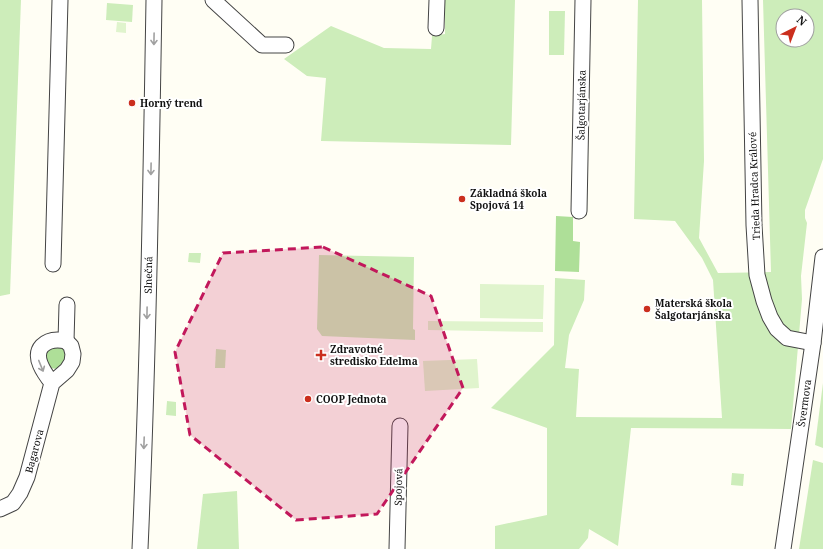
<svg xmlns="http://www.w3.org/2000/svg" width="823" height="549" font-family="'Noto Serif',serif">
	<rect width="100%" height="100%" fill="#fffef4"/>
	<g fill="#cdedba" fill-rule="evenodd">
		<path d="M 0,0 L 21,0 L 10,294 L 0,296 Z"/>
		<path d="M 445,0 L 515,0 L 511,145 L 321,141 L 326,78 L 307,76 L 284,59 L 331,26 L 384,48 L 431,49 L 432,36 L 445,34 Z"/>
		<path d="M 638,0 L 702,0 L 704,161 L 699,238 L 718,273 L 771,272 L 763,0 L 823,0 L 823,159 L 805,210 L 805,218 L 807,223 L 801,276 L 802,299 L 791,429 L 631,428 L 618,546 L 589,529 L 588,538 L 579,549 L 495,549 L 495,526 L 547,515 L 547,428 L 491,408 L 554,345 L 555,278 L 585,280 L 584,300 L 569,335 L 565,368 L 579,369 L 576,417 L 722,418 L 713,280 L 702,258 L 675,221 L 634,219 ZM 783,16 L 807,16 L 807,40 L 783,40 Z"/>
		<path d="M 107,3 L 133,5 L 132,22 L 106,20 Z"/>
		<path d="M 549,11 L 565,11 L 564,55 L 549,55 Z"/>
		<path d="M 189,253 L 201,253 L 200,263 L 188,262 Z"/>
		<path d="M 319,255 L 414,257 L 413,329 L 415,330 L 415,340 L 322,336 L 317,329 Z"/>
		<path d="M 216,349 L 226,350 L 225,368 L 215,368 Z"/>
		<path d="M 823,383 L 823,448 L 815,445 Z"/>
		<path d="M 167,401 L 176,402 L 176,416 L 166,415 Z"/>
		<path d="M 813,460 L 823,463 L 823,549 L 799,549 Z"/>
		<path d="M 732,473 L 744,474 L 743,486 L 731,485 Z"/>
		<path d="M 237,491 L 239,549 L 197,549 L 203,494 Z"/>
	</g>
	<g fill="#aedf98">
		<path d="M 556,216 L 573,217 L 573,241 L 580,242 L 579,272 L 555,271 Z"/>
		<path d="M 63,346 L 68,359 L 58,369 L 49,368 L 42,354 L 45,348 Z"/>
	</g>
	<g fill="#e0f4cd">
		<path d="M 117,22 L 126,23 L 126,33 L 116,32 Z"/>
		<path d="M 480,284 L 544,285 L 543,319 L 480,318 Z"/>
		<path d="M 428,321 L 543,322 L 543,332 L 428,330 Z"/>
		<path d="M 477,359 L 479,388 L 425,391 L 423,361 Z"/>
	</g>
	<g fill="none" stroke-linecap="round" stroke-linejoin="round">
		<defs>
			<g id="minor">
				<path d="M 213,0 L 262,45 L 286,45"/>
				<path d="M 750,0 L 754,225 L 757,275 L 764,301 L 770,317 L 777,329 L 787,338 L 813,343"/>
				<path d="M 436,28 L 437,0"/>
				<path d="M 579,211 L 583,0"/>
				<path d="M 53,264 L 60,0"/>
				<path d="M 66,341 L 67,305"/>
				<path d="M 0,509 L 13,503 L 20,493 L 27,477 L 52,383 L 67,370 L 72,362 L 73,354 L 71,346 L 66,341 C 57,339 49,339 42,346 C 32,357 45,374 52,383"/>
				<path d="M 140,549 C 148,366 151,183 154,0"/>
				<path d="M 397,549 L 400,426"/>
				<path d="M 783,549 L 813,343 L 823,257"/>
			</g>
		</defs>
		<use href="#minor" stroke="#444" stroke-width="17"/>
		<use href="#minor" stroke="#fff" stroke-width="15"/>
	</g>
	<defs><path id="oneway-shaft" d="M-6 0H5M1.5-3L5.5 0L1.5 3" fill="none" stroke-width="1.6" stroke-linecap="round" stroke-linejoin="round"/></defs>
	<g stroke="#a0a0a0">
		<use href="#oneway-shaft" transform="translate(154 39) rotate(91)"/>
		<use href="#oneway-shaft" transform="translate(151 169) rotate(91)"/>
		<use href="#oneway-shaft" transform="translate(147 313) rotate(91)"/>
		<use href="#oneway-shaft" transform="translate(41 366) rotate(68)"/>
		<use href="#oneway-shaft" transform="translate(144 443) rotate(92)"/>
	</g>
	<path fill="#c2185b" fill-opacity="0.2" stroke="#c2185b" stroke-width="3" stroke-dasharray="8 5" stroke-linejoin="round" d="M 323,247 L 431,296 L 463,388 L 377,514 L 296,520 L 190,435 L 175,352 L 223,253 Z"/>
	<g fill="#cb2f1e" stroke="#fff" stroke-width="1.5">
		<circle cx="132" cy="103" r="4"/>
		<circle cx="462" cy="199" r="4"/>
		<circle cx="647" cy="309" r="4"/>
		<path d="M319 349h4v4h4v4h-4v4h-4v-4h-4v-4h4z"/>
		<circle cx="308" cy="399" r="4"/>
	</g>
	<g text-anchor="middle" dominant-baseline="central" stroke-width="4" stroke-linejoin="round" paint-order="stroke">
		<g font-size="10" font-weight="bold" fill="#111" stroke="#fff" text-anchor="start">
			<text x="140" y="103">Horný trend</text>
			<text x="470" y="193">Základná škola<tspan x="470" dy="12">Spojová 14</tspan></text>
			<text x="655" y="303">Materská škola<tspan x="655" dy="12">Šalgotarjánska</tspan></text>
			<text x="330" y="349">Zdravotné<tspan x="330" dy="12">stredisko Edelma</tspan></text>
			<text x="316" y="399">COOP Jednota</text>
		</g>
		<g font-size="10" fill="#111" stroke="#fff">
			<text transform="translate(581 105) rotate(-89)">Šalgotarjánska</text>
			<text transform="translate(754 186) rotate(-92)">Trieda Hradca Králové</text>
			<text transform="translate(148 275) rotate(-89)">Slnečná</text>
			<text transform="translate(804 403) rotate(-82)">Švermova</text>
			<text transform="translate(34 451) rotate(-75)">Bagarova</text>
			<text transform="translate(398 487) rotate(-89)">Spojová</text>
		</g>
	</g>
	<g transform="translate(795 28) rotate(42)"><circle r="19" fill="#ffffff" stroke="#a0a0a0"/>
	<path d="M0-3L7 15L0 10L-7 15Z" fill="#cb2f1e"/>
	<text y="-6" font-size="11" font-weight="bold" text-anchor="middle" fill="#111111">N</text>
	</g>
</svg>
